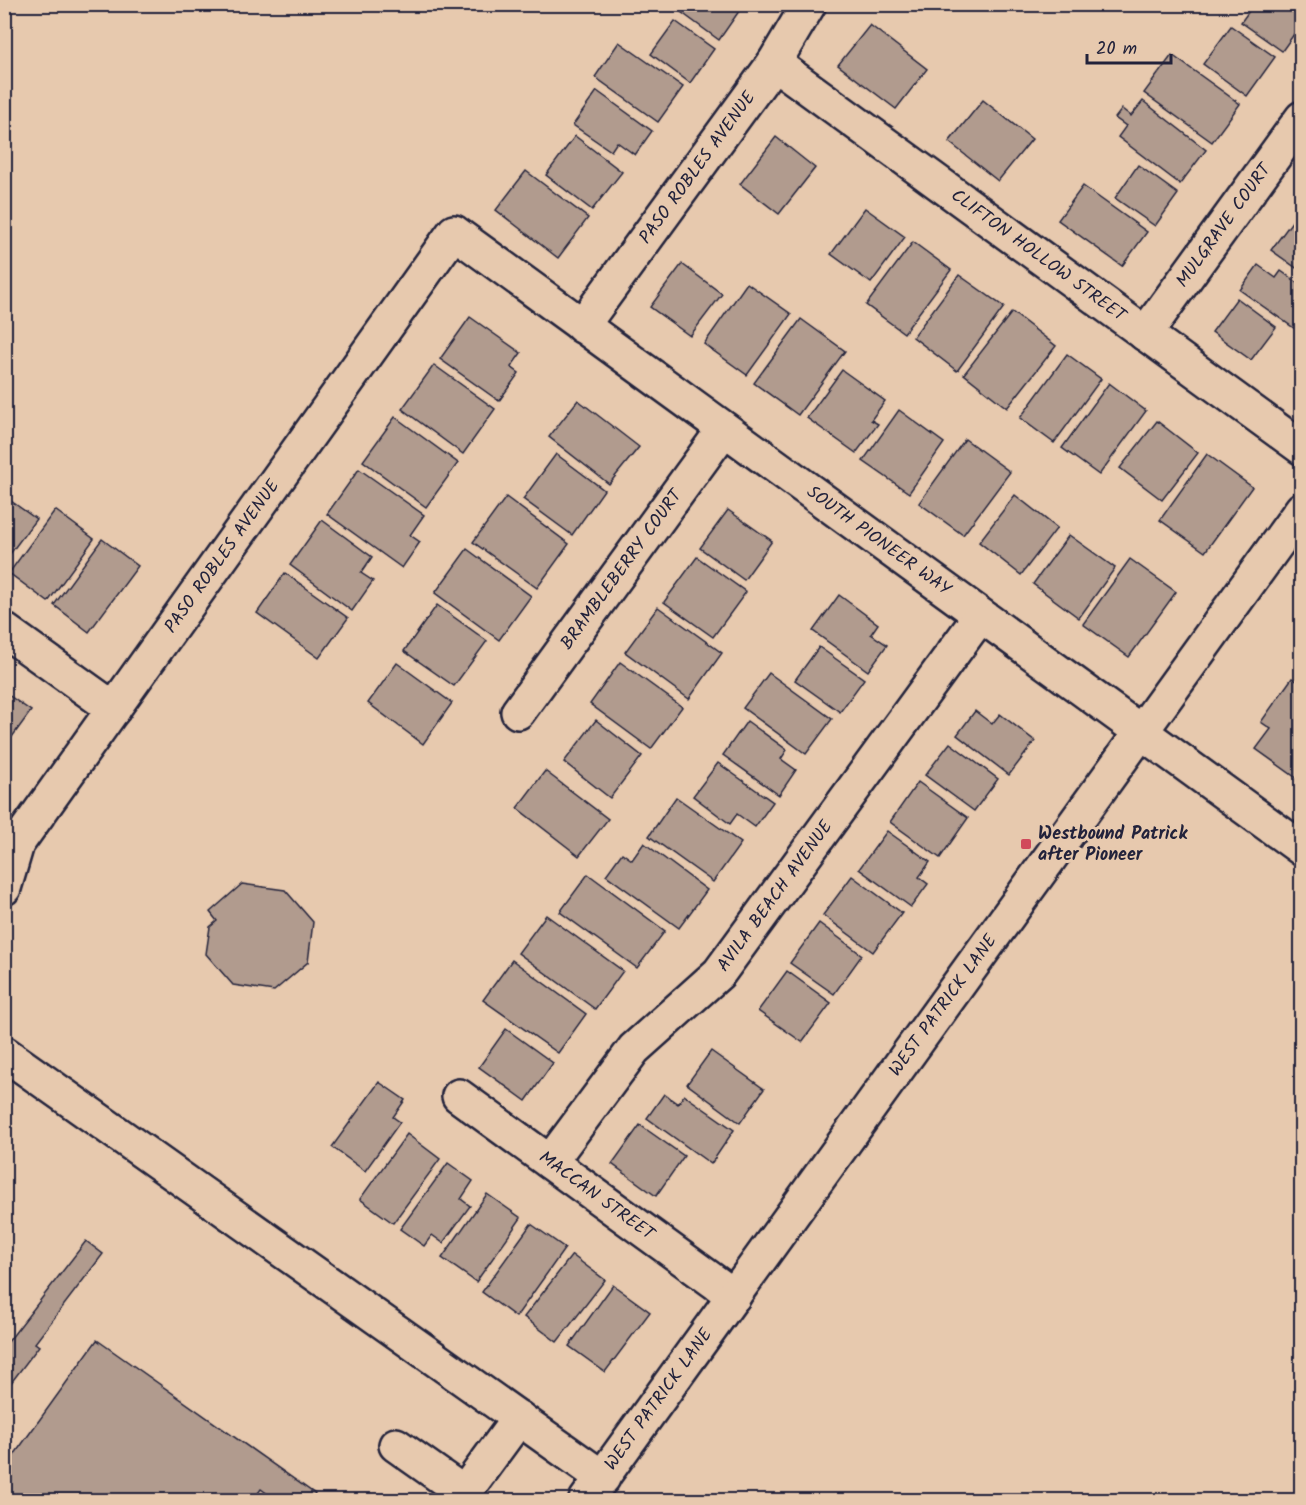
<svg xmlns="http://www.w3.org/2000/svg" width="1306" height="1505" font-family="Kalam,sans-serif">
	<rect width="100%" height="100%" fill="#e7c9ae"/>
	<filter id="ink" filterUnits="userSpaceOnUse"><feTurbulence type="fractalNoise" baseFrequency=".0167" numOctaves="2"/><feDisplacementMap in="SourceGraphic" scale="12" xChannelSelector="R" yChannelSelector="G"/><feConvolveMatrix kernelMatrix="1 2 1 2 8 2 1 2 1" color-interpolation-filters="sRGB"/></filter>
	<g filter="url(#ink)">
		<g fill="#b19b8e" stroke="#22223b" stroke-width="1.5">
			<path d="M 670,4 L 744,4 L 719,40 Z"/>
			<path d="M 1254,4 L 1288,4 L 1302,14 L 1302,23 L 1282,51 L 1241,22 Z"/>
			<path d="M 675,21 L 714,49 L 690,83 L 651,54 Z"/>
			<path d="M 870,25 L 927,69 L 896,109 L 838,65 Z"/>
			<path d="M 1231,26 L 1275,57 L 1247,96 L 1203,64 Z"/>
			<path d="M 619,42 L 683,87 L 658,122 L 595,77 Z"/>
			<path d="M 1172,55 L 1240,104 L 1212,142 L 1144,93 Z"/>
			<path d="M 597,91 L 652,131 L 635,155 L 617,142 L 611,151 L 573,125 Z"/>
			<path d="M 983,100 L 1032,139 L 998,181 L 949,142 Z"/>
			<path d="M 1143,101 L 1206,150 L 1180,184 L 1118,137 L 1126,126 L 1115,118 L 1122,109 L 1131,116 Z"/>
			<path d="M 575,136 L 622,172 L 592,210 L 546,175 Z"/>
			<path d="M 776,137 L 815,168 L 779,214 L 740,184 Z"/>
			<path d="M 1138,165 L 1178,194 L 1155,226 L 1115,198 Z"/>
			<path d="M 526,171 L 588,218 L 558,258 L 496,210 Z"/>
			<path d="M 1083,186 L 1147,232 L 1122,266 L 1058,220 Z"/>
			<path d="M 865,208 L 905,237 L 871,283 L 831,254 Z"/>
			<path d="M 1296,216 L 1302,220 L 1302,272 L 1271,250 Z"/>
			<path d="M 913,242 L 951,270 L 904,333 L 866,305 Z"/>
			<path d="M 682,264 L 722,294 L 690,336 L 650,307 Z"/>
			<path d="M 1258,265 L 1276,278 L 1281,271 L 1302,286 L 1302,326 L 1298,331 L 1240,290 Z"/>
			<path d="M 959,275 L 1004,307 L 957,371 L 913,337 Z"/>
			<path d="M 747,283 L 791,314 L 747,375 L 704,344 Z"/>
			<path d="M 1237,298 L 1276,327 L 1251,360 L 1212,332 Z"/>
			<path d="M 1012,312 L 1056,346 L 1007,408 L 964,374 Z"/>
			<path d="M 470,317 L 521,353 L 511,367 L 519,373 L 499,401 L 440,359 Z"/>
			<path d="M 801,319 L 845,351 L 798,415 L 754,383 Z"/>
			<path d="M 1067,354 L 1101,379 L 1054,443 L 1020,418 Z"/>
			<path d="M 434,365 L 495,409 L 463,454 L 402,409 Z"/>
			<path d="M 842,370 L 885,401 L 871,420 L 878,424 L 856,453 L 807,418 Z"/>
			<path d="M 1109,383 L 1146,411 L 1099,475 L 1062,448 Z"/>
			<path d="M 578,400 L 639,447 L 609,484 L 549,437 Z"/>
			<path d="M 899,410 L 944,443 L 909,493 L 863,461 Z"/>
			<path d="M 395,417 L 458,463 L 426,507 L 363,461 Z"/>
			<path d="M 1157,421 L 1198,453 L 1162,500 L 1120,468 Z"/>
			<path d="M 965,439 L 1010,472 L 963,535 L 919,503 Z"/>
			<path d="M 556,454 L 604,490 L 572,535 L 523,499 Z"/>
			<path d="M 1207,454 L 1252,487 L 1205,552 L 1160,520 Z"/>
			<path d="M 359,469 L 424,515 L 410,535 L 420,542 L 402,568 L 327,514 Z"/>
			<path d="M 1015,495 L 1057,528 L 1021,575 L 979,542 Z"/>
			<path d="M 4,496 L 36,519 L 4,562 Z"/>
			<path d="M 506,497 L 569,544 L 537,588 L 473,542 Z"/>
			<path d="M 55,510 L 94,539 L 48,602 L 9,573 Z"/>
			<path d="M 728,510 L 772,541 L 744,580 L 700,548 Z"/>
			<path d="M 322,520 L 372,557 L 361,573 L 373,581 L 352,611 L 290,565 Z"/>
			<path d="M 1069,535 L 1115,568 L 1079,618 L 1033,584 Z"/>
			<path d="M 102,539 L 138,566 L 89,632 L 54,605 Z"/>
			<path d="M 467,549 L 531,596 L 499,640 L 435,593 Z"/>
			<path d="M 697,557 L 746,592 L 713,637 L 664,602 Z"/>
			<path d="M 1130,559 L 1176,592 L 1129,657 L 1083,624 Z"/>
			<path d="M 285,573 L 348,618 L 319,658 L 257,613 Z"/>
			<path d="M 839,595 L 878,624 L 871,634 L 887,645 L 868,671 L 813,631 Z"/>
			<path d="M 437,605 L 487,641 L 454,686 L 404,651 Z"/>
			<path d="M 658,607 L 722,653 L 689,699 L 625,652 Z"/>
			<path d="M 819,647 L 864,679 L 840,712 L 795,680 Z"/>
			<path d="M 620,662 L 682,707 L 651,749 L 590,704 Z"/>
			<path d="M 397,663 L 452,703 L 423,744 L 368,703 Z"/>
			<path d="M 769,673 L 832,719 L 806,754 L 743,708 Z"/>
			<path d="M 1292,678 L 1302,684 L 1302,782 L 1256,749 L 1271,729 L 1261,722 Z"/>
			<path d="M 4,692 L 31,711 L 4,748 Z"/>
			<path d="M 975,711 L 992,724 L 1000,714 L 1035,741 L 1009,775 L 957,735 Z"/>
			<path d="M 596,720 L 642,756 L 610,798 L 564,762 Z"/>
			<path d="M 747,721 L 787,750 L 781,759 L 796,770 L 779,795 L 723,755 Z"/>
			<path d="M 950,743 L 998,779 L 974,811 L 925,775 Z"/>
			<path d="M 718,763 L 773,802 L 755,827 L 737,814 L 730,824 L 693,796 Z"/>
			<path d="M 545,771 L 608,819 L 579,856 L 517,808 Z"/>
			<path d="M 918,782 L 968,818 L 940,858 L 890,822 Z"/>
			<path d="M 676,797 L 741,843 L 713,882 L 649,836 Z"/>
			<path d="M 887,831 L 930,862 L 919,877 L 928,884 L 911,907 L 859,869 Z"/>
			<path d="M 644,843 L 707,890 L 679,928 L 606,875 L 622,853 L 632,860 Z"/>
			<path d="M 588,874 L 665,931 L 637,968 L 560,912 Z"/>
			<path d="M 852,876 L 902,913 L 873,952 L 823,915 Z"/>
			<path d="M 242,884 L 285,890 L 313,922 L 308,962 L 274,991 L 233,985 L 206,954 L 210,927 L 217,921 L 210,912 Z"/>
			<path d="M 546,915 L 623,971 L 595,1009 L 518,953 Z"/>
			<path d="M 819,923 L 862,955 L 834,994 L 790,963 Z"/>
			<path d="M 512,960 L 586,1014 L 558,1053 L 483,1000 Z"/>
			<path d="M 787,971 L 831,1003 L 802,1042 L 758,1011 Z"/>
			<path d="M 506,1029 L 553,1063 L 526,1101 L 479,1067 Z"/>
			<path d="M 711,1051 L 764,1089 L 740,1123 L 687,1084 Z"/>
			<path d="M 379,1082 L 405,1100 L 393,1117 L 400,1122 L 365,1171 L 332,1147 Z"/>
			<path d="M 664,1094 L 678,1104 L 684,1095 L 734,1130 L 711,1164 L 647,1118 Z"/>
			<path d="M 640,1125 L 684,1156 L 656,1196 L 612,1164 Z"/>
			<path d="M 407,1134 L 440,1159 L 393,1223 L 360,1199 Z"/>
			<path d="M 448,1163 L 473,1181 L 461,1199 L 470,1206 L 443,1243 L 432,1235 L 424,1246 L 400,1229 Z"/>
			<path d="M 487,1194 L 521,1218 L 476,1282 L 442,1258 Z"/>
			<path d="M 531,1224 L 565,1248 L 516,1317 L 482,1292 Z"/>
			<path d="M 86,1241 L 103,1254 L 35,1343 L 39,1346 L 4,1392 L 4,1347 Z"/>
			<path d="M 572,1255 L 605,1280 L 557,1342 L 524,1317 Z"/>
			<path d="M 613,1285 L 650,1312 L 605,1372 L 569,1346 Z"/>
			<path d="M 97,1340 L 315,1494 L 311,1500 L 276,1500 L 261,1489 L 253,1500 L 4,1500 L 4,1469 Z"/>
		</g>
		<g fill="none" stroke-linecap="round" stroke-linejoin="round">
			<defs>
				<g id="minor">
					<path id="s1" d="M 774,63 L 1302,448"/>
					<path id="s2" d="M 582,326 L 774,63 L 809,4"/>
					<path id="s3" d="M 1145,334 L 1302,118"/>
					<path d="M 4,630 L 114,709"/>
					<path id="s4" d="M 518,712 L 724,429"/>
					<path id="s5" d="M 4,888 L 17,844 L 454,232 L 1302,849"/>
					<path d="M 4,1053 L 603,1478"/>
					<path id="s6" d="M 459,1096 L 734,1296"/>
					<path id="s7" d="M 550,1162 L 634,1049 L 719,973 L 980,616"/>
					<path d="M 396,1445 L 464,1493"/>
					<path d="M 459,1500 L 519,1418"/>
					<path id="s8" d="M 586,1500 L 1302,509"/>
				</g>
			</defs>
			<use href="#minor" stroke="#22223b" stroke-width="38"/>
			<use href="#minor" stroke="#e7c9ae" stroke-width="33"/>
		</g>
	</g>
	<rect fill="#d1495b" stroke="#e7c9ae" stroke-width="2" x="1020" y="838" width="12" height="12" rx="3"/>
	<g text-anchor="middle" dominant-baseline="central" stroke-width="6" stroke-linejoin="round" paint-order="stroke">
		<g font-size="18" fill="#22223b" stroke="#e7c9ae">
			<text stroke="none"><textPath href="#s2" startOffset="196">PASO ROBLES AVENUE</textPath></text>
			<text stroke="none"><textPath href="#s3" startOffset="134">MULGRAVE COURT</textPath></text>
			<text stroke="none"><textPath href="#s1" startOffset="327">CLIFTON HOLLOW STREET</textPath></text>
			<text stroke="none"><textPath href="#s5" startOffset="1323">SOUTH PIONEER WAY</textPath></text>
			<text stroke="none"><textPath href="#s5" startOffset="399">PASO ROBLES AVENUE</textPath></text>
			<text stroke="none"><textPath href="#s4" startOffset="176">BRAMBLEBERRY COURT</textPath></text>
			<text stroke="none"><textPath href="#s7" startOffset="350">AVILA BEACH AVENUE</textPath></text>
			<text stroke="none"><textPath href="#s8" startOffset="610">WEST PATRICK LANE</textPath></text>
			<text stroke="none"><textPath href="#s6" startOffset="170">MACCAN STREET</textPath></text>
			<text stroke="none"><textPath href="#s8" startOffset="124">WEST PATRICK LANE</textPath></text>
		</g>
		<g font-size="18" font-weight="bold" fill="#22223b" stroke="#e7c9ae" text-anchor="start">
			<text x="1038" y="834">Westbound Patrick<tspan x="1038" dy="21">after Pioneer</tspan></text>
		</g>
	</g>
	<rect width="1306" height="1505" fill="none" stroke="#e7c9ae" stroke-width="24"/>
	<rect x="12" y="12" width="1282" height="1481" fill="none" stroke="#22223b" stroke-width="2" filter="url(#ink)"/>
	<path d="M1087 54v9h84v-9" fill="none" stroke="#22223b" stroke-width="3"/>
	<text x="1096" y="54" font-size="18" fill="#22223b" stroke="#e7c9ae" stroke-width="4.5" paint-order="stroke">20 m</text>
</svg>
